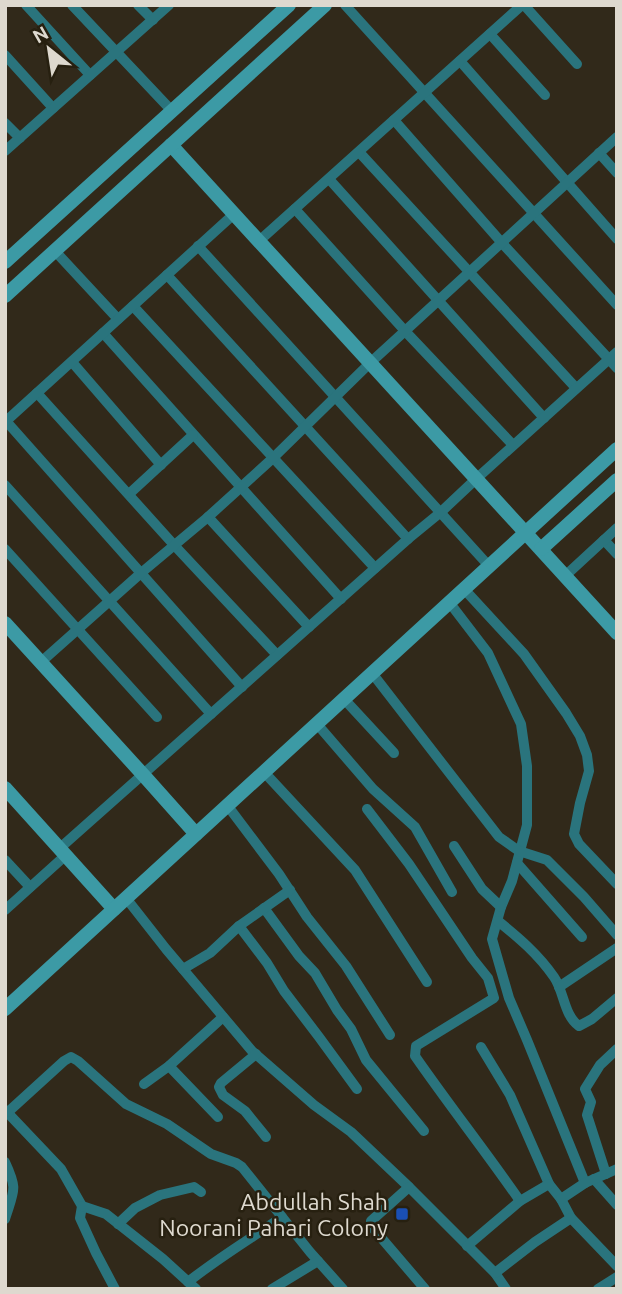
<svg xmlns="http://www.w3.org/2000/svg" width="622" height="1294" font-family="Ubuntu,sans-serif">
	<rect width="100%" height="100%" fill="#31291a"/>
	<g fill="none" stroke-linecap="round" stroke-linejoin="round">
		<g stroke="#2a747d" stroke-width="10">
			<path d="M 26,5 L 90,75"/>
			<path d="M 72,5 L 172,111"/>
			<path d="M 138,5 L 153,20"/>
			<path d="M 345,5 L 617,305"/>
			<path d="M 524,5 L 577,64"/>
			<path d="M 490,34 L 545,95"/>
			<path d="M 5,55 L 53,108"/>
			<path d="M 460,61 L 617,239"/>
			<path d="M 394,120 L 502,243 L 617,368"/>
			<path d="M 5,123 L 20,138"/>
			<path d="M 5,151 L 169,5"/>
			<path d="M 359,152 L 576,388"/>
			<path d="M 599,153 L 617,173"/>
			<path d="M 329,179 L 544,418"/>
			<path d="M 295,209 L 405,331 L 513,445"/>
			<path d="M 259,241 L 522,5"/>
			<path d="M 198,246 L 489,566"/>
			<path d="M 55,251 L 118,319"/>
			<path d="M 167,275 L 408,539"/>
			<path d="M 133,306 L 375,568"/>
			<path d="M 103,333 L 341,599"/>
			<path d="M 72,362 L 161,465"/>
			<path d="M 37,393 L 174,545 L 277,655"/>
			<path d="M 6,421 L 242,687"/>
			<path d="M 5,422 L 234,214"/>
			<path d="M 5,485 L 211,714"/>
			<path d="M 129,494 L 193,435"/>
			<path d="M 208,517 L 309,627"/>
			<path d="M 604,540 L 617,554"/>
			<path d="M 5,549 L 157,717"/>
			<path d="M 565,576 L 617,528"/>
			<path d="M 464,589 L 524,654 L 566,713 L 580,736 L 587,755 L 589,771 L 580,803 L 574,834 L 579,844 L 617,884"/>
			<path d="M 449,602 L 488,653 L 521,724 L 527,766 L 527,825 L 512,881 L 501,907 L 492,939 L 509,998 L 527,1040 L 585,1183"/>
			<path d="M 41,662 L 141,573 L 208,517 L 273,458 L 370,363 L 617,137"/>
			<path d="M 372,673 L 499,837 L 519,851 L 547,860 L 584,897 L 617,935"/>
			<path d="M 344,699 L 394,753"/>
			<path d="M 317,724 L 373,789 L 415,827 L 452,892"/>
			<path d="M 264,772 L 355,870 L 427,982"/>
			<path d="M 227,805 L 279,874 L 307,917 L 346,966 L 390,1035"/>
			<path d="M 367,809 L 409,864 L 472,958 L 488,978 L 494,998 L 416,1046 L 415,1056 C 449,1105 486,1152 520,1201"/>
			<path d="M 454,846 L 482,889 L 501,907"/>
			<path d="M 60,848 L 408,539 L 441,512 L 476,479 L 617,352"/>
			<path d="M 5,860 L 30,887"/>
			<path d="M 517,863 L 582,937"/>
			<path d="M 126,898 L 166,949 L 252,1051 L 314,1105 L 351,1132 L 409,1187 L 495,1273 L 506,1289"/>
			<path d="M 264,908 L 299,956 L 315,973 L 337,1010 L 351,1029 L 366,1060 L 424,1131"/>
			<path d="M 5,910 L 66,855"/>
			<path d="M 498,921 C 519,938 538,954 554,977 C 564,991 564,1016 579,1026 L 592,1019 L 617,998"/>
			<path d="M 239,926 L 267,963 L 284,991 L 319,1037 L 357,1089"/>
			<path d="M 183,969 L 210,953 L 239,926 L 290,890"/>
			<path d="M 559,987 L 617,948"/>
			<path d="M 481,1047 L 510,1095 L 549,1184 L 561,1199 L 571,1218 L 617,1266"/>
			<path d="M 256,1054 L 221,1083 L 219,1087 L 223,1095 L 245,1111 L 266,1137"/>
			<path d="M 169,1066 L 218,1117"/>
			<path d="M 144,1084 L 169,1066 L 223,1017"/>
			<path d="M 5,1110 L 61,1169 L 82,1206 L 80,1218 L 96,1253 L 115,1289"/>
			<path d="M 8,1112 L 64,1061 L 71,1057 L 78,1061 L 126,1104 L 167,1124 L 211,1154 L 236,1163 L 242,1167 L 310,1252 L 343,1289"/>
			<path d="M 5,1162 C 18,1190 14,1190 5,1219"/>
			<path d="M 606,1174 L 587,1115 L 591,1102 L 585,1089 L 600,1065 L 617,1049"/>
			<path d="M 594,1179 L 617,1205"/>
			<path d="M 409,1187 L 371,1221 L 372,1227 L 425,1289"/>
			<path d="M 561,1199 L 585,1183 L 617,1169"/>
			<path d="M 82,1206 L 106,1214 L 163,1259 L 196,1289"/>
			<path d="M 118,1224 L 135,1208 L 160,1195 L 194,1187 L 201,1192"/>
			<path d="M 467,1246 L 520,1201 L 549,1184"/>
			<path d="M 495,1273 L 535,1242 L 571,1218"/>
			<path d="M 188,1282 C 218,1258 250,1239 282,1217"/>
			<path d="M 272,1289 L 318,1261"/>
			<path d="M 598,1289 L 617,1277"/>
		</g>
		<g stroke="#3c9aa5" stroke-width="14">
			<path d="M 171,145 L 617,633"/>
			<path d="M 5,262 L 289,5"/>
			<path d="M 5,296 L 325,5"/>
			<path d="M 541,549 L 617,480"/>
			<path d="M 5,623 L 147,779 L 196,834"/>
			<path d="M 5,788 L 114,909"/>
			<path d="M 5,1009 L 617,449"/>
		</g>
	</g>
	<rect fill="#1a4fb4" stroke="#272010" stroke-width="2.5" x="395" y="1207" width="14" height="14" rx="3.5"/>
	<g text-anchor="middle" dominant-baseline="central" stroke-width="5" stroke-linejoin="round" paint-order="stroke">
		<g font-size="23" fill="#ded9cf" stroke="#272010" text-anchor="end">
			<text x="388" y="1201">Abdullah Shah<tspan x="388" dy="26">Noorani Pahari Colony</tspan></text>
		</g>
	</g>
	<rect width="622" height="1294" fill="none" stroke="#ded9cf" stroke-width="14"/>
	<g transform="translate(49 49) rotate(330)" stroke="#272010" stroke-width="5" paint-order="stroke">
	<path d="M0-5L12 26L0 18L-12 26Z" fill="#ded9cf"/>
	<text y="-10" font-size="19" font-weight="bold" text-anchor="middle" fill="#ded9cf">N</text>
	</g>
</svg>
